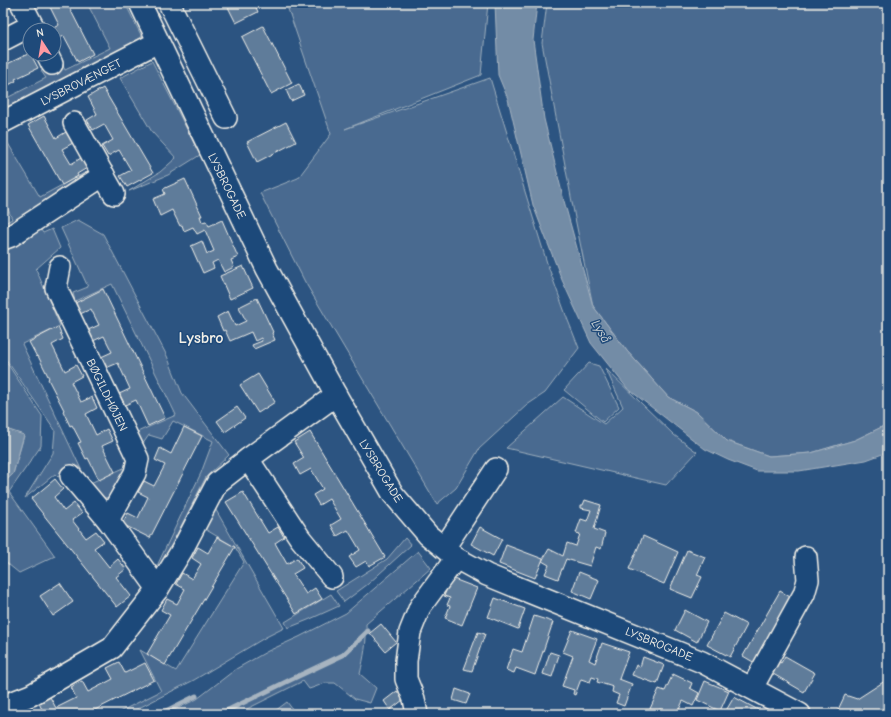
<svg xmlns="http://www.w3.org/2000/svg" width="891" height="717" font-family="'Comic Neue',sans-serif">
	<rect width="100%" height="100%" fill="#2c5481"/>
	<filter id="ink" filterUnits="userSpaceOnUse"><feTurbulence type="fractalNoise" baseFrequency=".025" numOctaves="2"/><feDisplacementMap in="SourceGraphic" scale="8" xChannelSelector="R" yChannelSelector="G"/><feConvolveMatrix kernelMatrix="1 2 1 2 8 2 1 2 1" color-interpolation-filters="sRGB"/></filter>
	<g filter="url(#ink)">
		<g fill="#496b90" stroke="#9eaebc">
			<path d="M 87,3 L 125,3 L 142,37 L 137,45 L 3,110 L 3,100 L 46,78 L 41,71 L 61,62 L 65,70 L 110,48 Z"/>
			<path d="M 286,3 L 488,3 L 481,75 L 345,129 L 490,78 L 547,263 L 567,318 L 579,348 L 545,393 L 527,405 L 479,449 L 456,488 L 437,504 L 305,282 L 260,193 L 298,178 L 331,134 Z"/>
			<path d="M 547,3 L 888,3 L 888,424 L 855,440 L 811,453 L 769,456 L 727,441 L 697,412 L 668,397 L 627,351 L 593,306 L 575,218 L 542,43 Z"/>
			<path d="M 152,61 L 200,155 L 168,175 L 129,191 L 160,172 L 176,158 L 152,132 L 120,78 Z"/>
			<path d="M 3,135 L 40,197 L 86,172 L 3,230 L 3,224 L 12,219 L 3,197 Z"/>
			<path d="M 78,220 L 103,234 L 167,356 L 182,393 L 229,455 L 206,477 L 166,556 L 159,568 L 156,568 L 201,473 L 213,441 L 173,421 L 162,439 L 149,435 L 140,448 L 135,433 L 176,415 L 112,284 L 75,301 L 73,293 L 88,287 L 61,228 Z"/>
			<path d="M 38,225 L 43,233 L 52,229 L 60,248 L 36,269 L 60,326 L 22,344 L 88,484 L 126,467 L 111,497 L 104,498 L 93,491 L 72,467 L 58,477 L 55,474 L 25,498 L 53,453 L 55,430 L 3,355 L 3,247 Z"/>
			<path d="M 3,357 L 42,416 L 41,446 L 9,492 L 55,556 L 19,573 L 3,560 L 3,483 L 13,474 L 24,436 L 3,428 Z"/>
			<path d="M 589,363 L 599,366 L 619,407 L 603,422 L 564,390 Z"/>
			<path d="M 606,369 L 674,435 L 697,452 L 666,485 L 506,448 L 563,397 L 604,424 L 623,407 Z"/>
			<path d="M 213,505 L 284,628 L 266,637 L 194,680 L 127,714 L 115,714 L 161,691 L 140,650 L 176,671 L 244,562 L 235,547 L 203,528 Z"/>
			<path d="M 405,538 L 411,545 L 368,584 L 344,602 L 336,591 L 387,559 Z"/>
			<path d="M 418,551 L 431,568 L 366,624 C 367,642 364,657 360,674 L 376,688 L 370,703 L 355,699 L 335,683 L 325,683 L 315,687 L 309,689 L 303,681 L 237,714 L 166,714 L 197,699 L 236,669 L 268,651 L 299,637 L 346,613 Z"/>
			<path d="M 331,594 L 339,606 L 308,620 L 288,628 L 285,622 Z"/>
			<path d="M 287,702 L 296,714 L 271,714 Z"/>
		</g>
		<g fill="#738ca6" stroke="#a7b4c0">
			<path d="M 495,3 L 537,3 L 533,40 L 544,119 L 564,201 L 593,306 L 627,351 L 668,397 L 697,412 L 727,441 L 769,456 L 811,453 L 855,440 L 888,424 L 888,452 L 866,460 L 799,471 L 757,471 L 728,460 L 705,449 L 627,388 L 591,343 L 562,280 L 533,205 L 508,99 L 498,75 Z"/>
			<path d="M 3,428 L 24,435 L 13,474 L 3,483 Z"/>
		</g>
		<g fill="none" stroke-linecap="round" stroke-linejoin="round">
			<g stroke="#a7b4c0" stroke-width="5">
				<path d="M 160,714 L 196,696"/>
				<path d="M 220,714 L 290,680 L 343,655 L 368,631"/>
			</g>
		</g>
		<g fill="#5e7b9a" stroke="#f4f1e8">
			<path d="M 3,3 L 8,3 L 10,7 L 3,11 Z"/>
			<path d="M 48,3 L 67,3 L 93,54 L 78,62 L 64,36 L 54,41 L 54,30 L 49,30 L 59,25 Z"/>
			<path d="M 226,3 L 254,3 L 258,12 L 236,23 Z"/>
			<path d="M 263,26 L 292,83 L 271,94 L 242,37 Z"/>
			<path d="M 30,53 L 38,68 L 15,79 L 16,81 L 3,88 L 3,66 Z"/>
			<path d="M 299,84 L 304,95 L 291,101 L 286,90 Z"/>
			<path d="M 103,88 L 153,173 L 127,187 L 120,176 L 131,170 L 119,150 L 108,156 L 102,146 L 113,140 L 104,124 L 93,130 L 87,120 L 97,114 L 88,97 Z"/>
			<path d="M 44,116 L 56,138 L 66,132 L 73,143 L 62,149 L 71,164 L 81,158 L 87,168 L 77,174 L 78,176 L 62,185 L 28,125 Z"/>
			<path d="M 286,122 L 296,142 L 257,162 L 247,142 Z"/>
			<path d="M 185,179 L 202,216 L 200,216 L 202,222 L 206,221 L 209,226 L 222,220 L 238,257 L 231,260 L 234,267 L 224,272 L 218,260 L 212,263 L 214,268 L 203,273 L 191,246 L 202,241 L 207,254 L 214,251 L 205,230 L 197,234 L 193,227 L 184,231 L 182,225 L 180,226 L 172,210 L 160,216 L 153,199 L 165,194 L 163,189 Z"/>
			<path d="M 243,266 L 253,288 L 230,299 L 220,276 Z"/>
			<path d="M 103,289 L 165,418 L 148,426 L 136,400 L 125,405 L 119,394 L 130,389 L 118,363 L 106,368 L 101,357 L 112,352 L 104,336 L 93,341 L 88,330 L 99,325 L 91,309 L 80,314 L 75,303 Z"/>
			<path d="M 257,298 L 273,332 L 272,333 L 275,340 L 254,349 L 252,345 L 262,341 L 261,338 L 255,341 L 251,332 L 230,341 L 225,330 L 223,331 L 217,317 L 228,311 L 235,326 L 246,321 L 239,307 Z"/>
			<path d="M 58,327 L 63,339 L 52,345 L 65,371 L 76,365 L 82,376 L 71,382 L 81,402 L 92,397 L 97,408 L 86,414 L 96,435 L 107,429 L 113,441 L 102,446 L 115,472 L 99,480 L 88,458 L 86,459 L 78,443 L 81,442 L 72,425 L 70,426 L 63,411 L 64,410 L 48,379 L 49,378 L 38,356 L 37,357 L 29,342 Z"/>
			<path d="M 258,374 L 275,402 L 258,413 L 240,385 Z"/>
			<path d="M 237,407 L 245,418 L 225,432 L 217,421 Z"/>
			<path d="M 184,427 L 202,436 L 150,538 L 122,524 L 128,513 L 138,518 L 148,497 L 138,492 L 144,481 L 154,486 L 165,465 L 155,460 L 160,448 L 171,454 Z"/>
			<path d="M 310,432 L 385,557 L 369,566 L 366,561 L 356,567 L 349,557 L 360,550 L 348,530 L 337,536 L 331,525 L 341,519 L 329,499 L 319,505 L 313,495 L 323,489 L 311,469 L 300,475 L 294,464 L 304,458 L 294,442 Z"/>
			<path d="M 55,479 L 63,489 L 54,497 L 64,511 L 74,503 L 82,513 L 72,520 L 86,538 L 96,531 L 104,541 L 94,548 L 109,567 L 118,559 L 126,569 L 116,577 L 131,596 L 117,607 L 31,499 Z"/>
			<path d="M 243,492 L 268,533 L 278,527 L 284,537 L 275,543 L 287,564 L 297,558 L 303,568 L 293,574 L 306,594 L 315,588 L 322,599 L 296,614 L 226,502 Z"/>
			<path d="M 585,500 L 601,505 L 594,529 L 605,533 L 601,549 L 596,547 L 590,566 L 566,559 L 558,579 L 545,574 L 549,565 L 542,561 L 549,549 L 563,556 L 567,543 L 576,546 L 580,534 L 576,533 L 581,519 L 587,521 L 591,510 L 581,508 L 581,505 L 583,505 Z"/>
			<path d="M 480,527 L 502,539 L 493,556 L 471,544 Z"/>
			<path d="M 643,536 L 678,552 L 664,584 L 629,569 Z"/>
			<path d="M 217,537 L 235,547 L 165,665 L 147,654 L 170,615 L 161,610 L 167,599 L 177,604 L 185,589 L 176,584 L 182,573 L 192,579 L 201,564 L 192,558 L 198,547 L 208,553 Z"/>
			<path d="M 506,545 L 543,559 L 535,578 L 499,564 Z"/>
			<path d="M 687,550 L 705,557 L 697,575 L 702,577 L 692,598 L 670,589 Z"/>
			<path d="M 579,572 L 599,580 L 591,599 L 572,591 Z"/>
			<path d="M 451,578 L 477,588 L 462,625 L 445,618 L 450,606 L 447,605 L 450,598 L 444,596 Z"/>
			<path d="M 60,583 L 73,602 L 53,616 L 40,596 Z"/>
			<path d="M 780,591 L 797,601 L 760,666 L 743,656 Z"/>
			<path d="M 495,598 L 525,609 L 518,629 L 488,617 Z"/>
			<path d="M 685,610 L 707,622 L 697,642 L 675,630 Z"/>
			<path d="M 724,613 L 747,625 L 730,657 L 707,645 Z"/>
			<path d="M 534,616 L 553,622 L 535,675 L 516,668 L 514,673 L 506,670 L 513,649 L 522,652 Z"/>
			<path d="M 381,624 L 396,642 L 385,651 L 370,633 Z"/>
			<path d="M 572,630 L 597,639 L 589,660 L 595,663 L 602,643 L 629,652 L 619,679 L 632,684 L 624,706 L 616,703 L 619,695 L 612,692 L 613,687 L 597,682 L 598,679 L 592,677 L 590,682 L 581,679 L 575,695 L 573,694 L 574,690 L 562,686 L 573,656 L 563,652 Z"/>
			<path d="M 478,632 L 485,634 L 472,671 L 464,669 Z"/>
			<path d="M 550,652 L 559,655 L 552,677 L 543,674 Z"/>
			<path d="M 785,656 L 815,673 L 804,692 L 768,671 L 775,659 L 781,663 Z"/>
			<path d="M 643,657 L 664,665 L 657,684 L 632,675 L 636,665 L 640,667 Z"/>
			<path d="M 119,662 L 125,673 L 145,663 L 154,680 L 87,714 L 44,714 L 39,703 L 50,697 L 56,708 L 76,698 L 71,687 L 82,681 L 88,692 L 113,679 L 107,668 Z"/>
			<path d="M 673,674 L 692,683 L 690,688 L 699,693 L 693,706 L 683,701 L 677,714 L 672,714 L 660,709 L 657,714 L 655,714 L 649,711 L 659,689 L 665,691 Z"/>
			<path d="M 888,679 L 888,706 L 875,714 L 836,714 L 845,695 L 857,699 Z"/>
			<path d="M 705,681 L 729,691 L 720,711 L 697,700 Z"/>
			<path d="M 456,689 L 470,694 L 466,704 L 453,700 Z"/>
			<path d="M 397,691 L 403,700 L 390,710 L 384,701 Z"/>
			<path d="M 734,697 L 766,714 L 724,714 Z"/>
		</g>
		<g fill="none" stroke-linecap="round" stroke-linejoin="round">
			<defs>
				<g id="minor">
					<path d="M 21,3 L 35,30"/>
					<path d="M 140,3 L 267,269 L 336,395 L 393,494 L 428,535 L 456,558 L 487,575 L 702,662 L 800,714"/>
					<path d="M 169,3 L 226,118"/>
					<path d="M 3,40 L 32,25"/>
					<path d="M 47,54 L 52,64"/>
					<path d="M 3,122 L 158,42"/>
					<path d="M 74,123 L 114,194"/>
					<path d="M 3,239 L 11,236 L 104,175"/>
					<path d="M 60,267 L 56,288 L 138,459 L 135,473 L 108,520"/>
					<path d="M 248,459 L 300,538 L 332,577"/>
					<path d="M 71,476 L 108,520 L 158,589 L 182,550 L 217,483 L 248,459 L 336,395"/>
					<path d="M 444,548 L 496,469"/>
					<path d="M 752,688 L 804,594 L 808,580 L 806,557"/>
					<path d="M 3,706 L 31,695 L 112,648 L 158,589"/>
					<path d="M 417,714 L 414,699 L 406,679 L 406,661 L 410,632 L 420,607 L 456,558"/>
				</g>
			</defs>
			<use href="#minor" stroke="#f4f1e8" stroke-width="24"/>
			<use href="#minor" stroke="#1f4a7a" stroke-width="21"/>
		</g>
	</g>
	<g text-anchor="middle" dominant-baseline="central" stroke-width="3" stroke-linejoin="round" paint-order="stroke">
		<g font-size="12" fill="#f4f1e8" stroke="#1f4a7a">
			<text transform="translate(81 82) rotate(-27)">LYSBROVÆNGET</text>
			<text transform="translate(227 186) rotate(64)">LYSBROGADE</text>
			<text transform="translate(107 395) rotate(64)">BØGILDHØJEN</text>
			<text transform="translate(381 471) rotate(58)">LYSBROGADE</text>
			<text transform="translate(659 644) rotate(22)">LYSBROGADE</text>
		</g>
		<g font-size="13" font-style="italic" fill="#dadddb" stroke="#1f4a7a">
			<text transform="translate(601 331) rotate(59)">Lyså</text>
		</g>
		<g font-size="16" font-weight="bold" fill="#f4f1e8" stroke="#1f4a7a">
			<text x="201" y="338">Lysbro</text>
		</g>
	</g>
	<rect width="891" height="717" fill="none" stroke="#1f4a7a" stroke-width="16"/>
	<rect x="8" y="8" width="875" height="701" fill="none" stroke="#f4f1e8" stroke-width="1.5" filter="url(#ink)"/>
	<g transform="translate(42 42) rotate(348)"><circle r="19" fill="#1f4a7a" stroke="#748da6"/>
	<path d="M0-3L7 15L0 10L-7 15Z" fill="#ff9aa2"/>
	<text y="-6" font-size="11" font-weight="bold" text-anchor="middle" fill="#f4f1e8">N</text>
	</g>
</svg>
